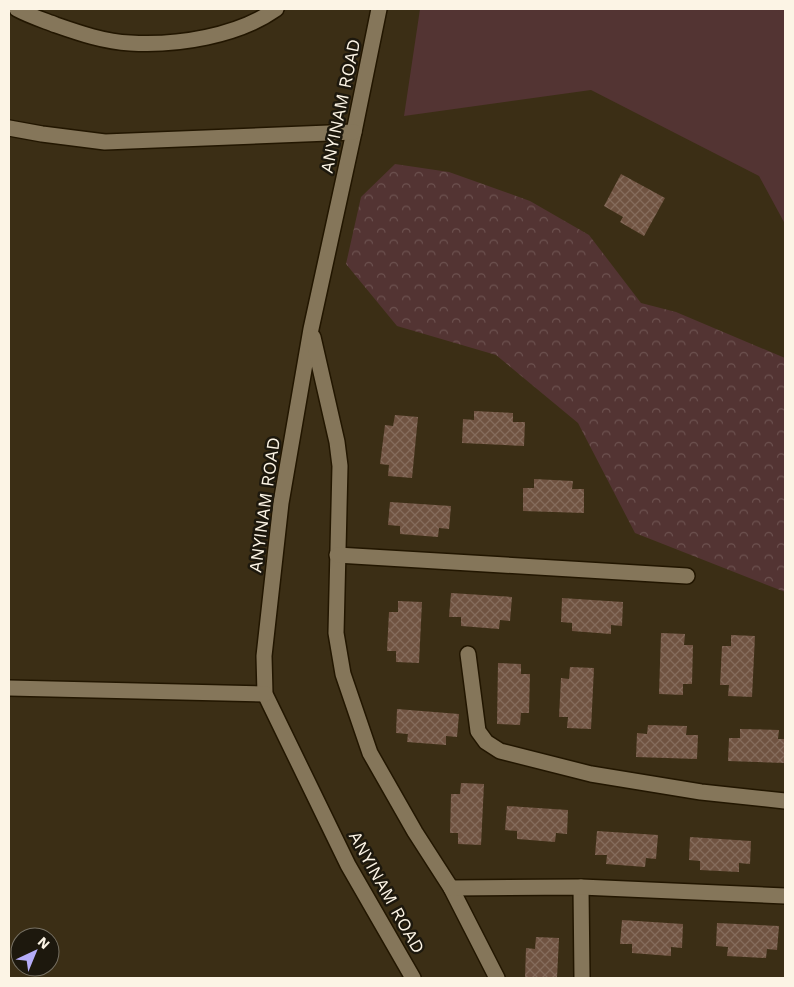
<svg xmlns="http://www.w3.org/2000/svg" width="794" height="987" font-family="'Work Sans',sans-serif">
	<defs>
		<pattern id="forest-crowns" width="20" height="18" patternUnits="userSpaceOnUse" patternTransform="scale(1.25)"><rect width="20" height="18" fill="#533433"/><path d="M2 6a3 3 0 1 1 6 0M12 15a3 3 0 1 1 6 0" fill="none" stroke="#6d5250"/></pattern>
		<pattern id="building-cross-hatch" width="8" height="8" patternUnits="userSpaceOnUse" patternTransform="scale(1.25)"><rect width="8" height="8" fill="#705341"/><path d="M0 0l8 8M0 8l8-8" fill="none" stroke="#856c5c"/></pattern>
	</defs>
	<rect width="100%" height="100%" fill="#3b2e15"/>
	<path fill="#533433" d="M 420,9 L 785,9 L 785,224 L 759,176 L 591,90 L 404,116 Z"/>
	<path fill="url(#forest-crowns)" d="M 395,164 L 449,172 L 530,201 L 589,235 L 641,303 L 676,312 L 785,358 L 785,592 L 635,533 L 578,423 L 496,355 L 397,326 L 346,264 L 361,197 Z"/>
	<g fill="url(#building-cross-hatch)">
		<path d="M 621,174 L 665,198 L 644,236 L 620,222 L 623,217 L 604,206 Z"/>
		<path d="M 474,411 L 513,413 L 513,422 L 525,422 L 524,446 L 462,443 L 463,419 L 474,420 Z"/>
		<path d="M 395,415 L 418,417 L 412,478 L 388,476 L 389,465 L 380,464 L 385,425 L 393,426 Z"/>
		<path d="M 534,479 L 573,481 L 572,489 L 584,489 L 584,513 L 523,511 L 523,488 L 534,488 Z"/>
		<path d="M 390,502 L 451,506 L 449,529 L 439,528 L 438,537 L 400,534 L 400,526 L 388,525 Z"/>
		<path d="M 451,593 L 512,597 L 510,621 L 500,620 L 499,629 L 461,626 L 461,617 L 449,617 Z"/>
		<path d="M 562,598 L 623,602 L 622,626 L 611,625 L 611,634 L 572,631 L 572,623 L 561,622 Z"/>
		<path d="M 398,601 L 422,602 L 419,663 L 396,662 L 396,651 L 387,651 L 389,612 L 398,612 Z"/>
		<path d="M 661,633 L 685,634 L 684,645 L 693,645 L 692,684 L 683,684 L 683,695 L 659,694 Z"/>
		<path d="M 731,635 L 755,636 L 752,697 L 728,696 L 729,685 L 720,685 L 722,646 L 731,646 Z"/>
		<path d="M 498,663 L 521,664 L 521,674 L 530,674 L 529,713 L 521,713 L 520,725 L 497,724 Z"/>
		<path d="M 570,667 L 594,668 L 591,729 L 567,728 L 568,717 L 559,717 L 561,678 L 569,679 Z"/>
		<path d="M 397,709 L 459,714 L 457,737 L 446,736 L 446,745 L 407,742 L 408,734 L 396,733 Z"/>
		<path d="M 648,725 L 687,726 L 686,735 L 698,735 L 697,759 L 636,757 L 637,733 L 647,734 Z"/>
		<path d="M 740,729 L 779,730 L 778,739 L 785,739 L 785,763 L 728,761 L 729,738 L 740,738 Z"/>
		<path d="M 461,783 L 484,784 L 481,845 L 458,844 L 458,833 L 450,833 L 451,794 L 460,794 Z"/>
		<path d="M 507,806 L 568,810 L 567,834 L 556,833 L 555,842 L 517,839 L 517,831 L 505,830 Z"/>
		<path d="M 597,831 L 658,835 L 656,859 L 646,858 L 645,867 L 606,864 L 607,855 L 595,855 Z"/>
		<path d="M 690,837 L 751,841 L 750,864 L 739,863 L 739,872 L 700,870 L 700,861 L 689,860 Z"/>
		<path d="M 622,920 L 683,924 L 682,948 L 671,947 L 671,956 L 632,953 L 632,944 L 620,944 Z"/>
		<path d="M 717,923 L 779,926 L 777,950 L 767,949 L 766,958 L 727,956 L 728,947 L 716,946 Z"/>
		<path d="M 536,937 L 559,938 L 557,978 L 525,978 L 526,948 L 535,949 Z"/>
	</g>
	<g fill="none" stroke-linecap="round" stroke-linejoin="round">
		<defs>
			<g id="minor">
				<path d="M 17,9 C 30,16 43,20 56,25 C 79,33 105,42 130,43 C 177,46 238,36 276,9"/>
				<path d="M 379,9 L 354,132 L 311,329 L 281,503 L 264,656 L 265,694 L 348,865 L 413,978"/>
				<path d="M 9,128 L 42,134 L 105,142 L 354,132"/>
				<path d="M 313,337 L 337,442 L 340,466 L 336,633 L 343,674 L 370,753 L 415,832 L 451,888 L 497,978"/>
				<path d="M 337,555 L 687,576"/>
				<path d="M 468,654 L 478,731 L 486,742 L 500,751 L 591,774 L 701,792 L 785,801"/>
				<path d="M 9,688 L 265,694"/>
				<path d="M 581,887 L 582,978"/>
				<path d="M 451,888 L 581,887 L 785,896"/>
			</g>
		</defs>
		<use href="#minor" stroke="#221600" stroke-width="18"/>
		<use href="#minor" stroke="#85765a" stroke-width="15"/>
	</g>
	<g text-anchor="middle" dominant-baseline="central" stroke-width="5" stroke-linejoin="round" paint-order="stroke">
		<g font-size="18" fill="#fcf4e5" stroke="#1d180d">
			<text transform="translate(340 106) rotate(-78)">ANYINAM ROAD</text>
			<text transform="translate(264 505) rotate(-82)">ANYINAM ROAD</text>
			<text transform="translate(387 892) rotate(61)">ANYINAM ROAD</text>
		</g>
	</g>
	<rect width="794" height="987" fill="none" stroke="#fcf4e5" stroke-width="20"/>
	<g transform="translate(35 952) rotate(44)"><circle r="24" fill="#1d180d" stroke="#767063"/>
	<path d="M0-4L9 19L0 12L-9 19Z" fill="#b5acf8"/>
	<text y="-8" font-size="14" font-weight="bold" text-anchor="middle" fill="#fcf4e5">N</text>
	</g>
</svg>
